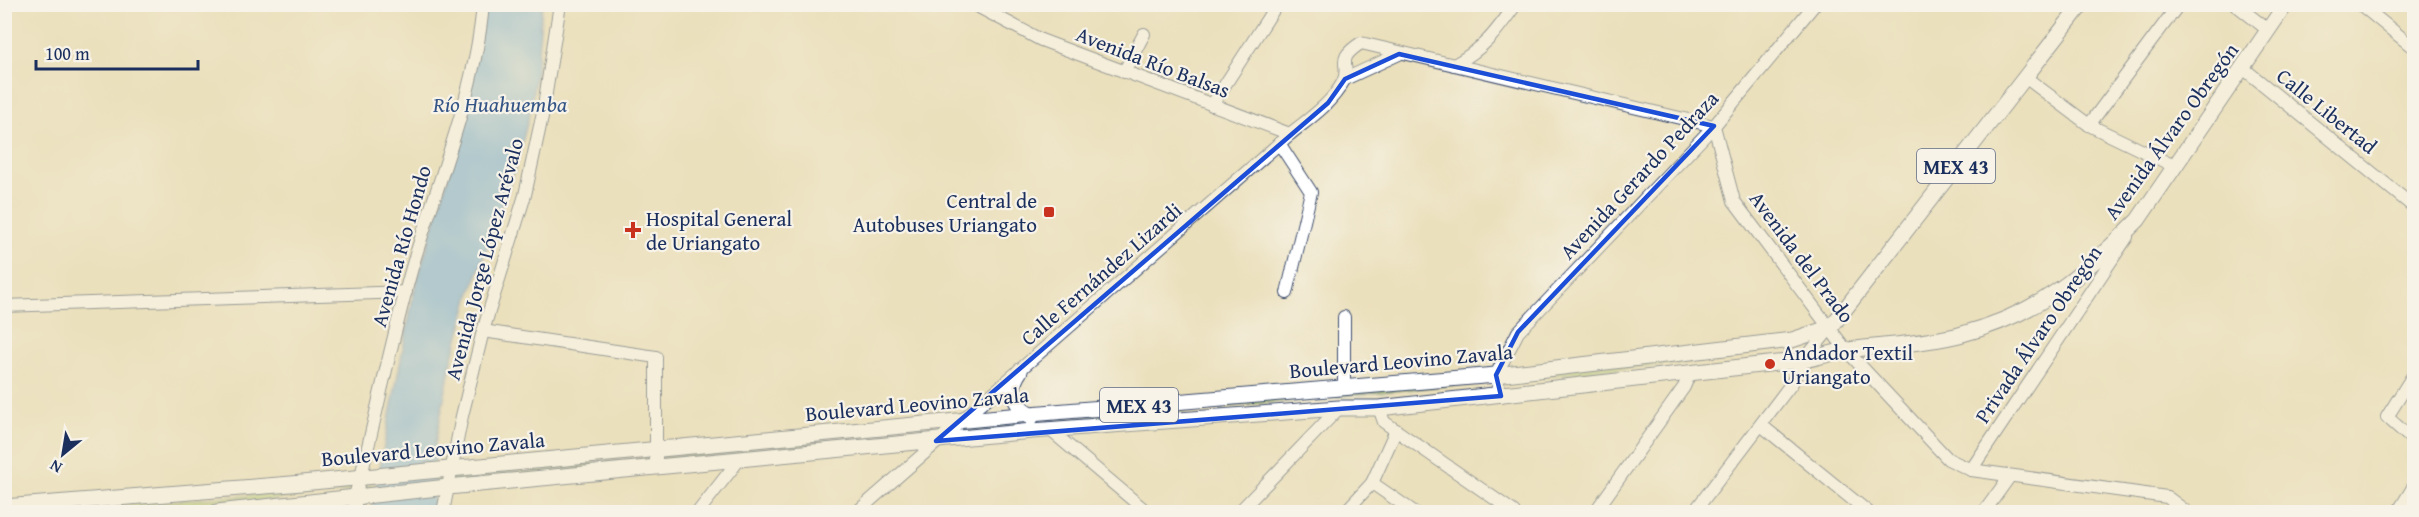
<svg xmlns="http://www.w3.org/2000/svg" width="2419" height="517" font-family="'Gentium Book Plus',serif">
	<rect width="100%" height="100%" fill="#f7f3e8"/>
	<filter id="ink" filterUnits="userSpaceOnUse"><feTurbulence type="fractalNoise" baseFrequency=".0167" numOctaves="2"/><feDisplacementMap in="SourceGraphic" scale="12" xChannelSelector="R" yChannelSelector="G"/><feConvolveMatrix kernelMatrix="1 2 1 2 8 2 1 2 1" color-interpolation-filters="sRGB"/></filter>
	<filter id="wash" filterUnits="userSpaceOnUse"><feTurbulence type="fractalNoise" baseFrequency=".008" numOctaves="4" result="noise"/><feDisplacementMap in="SourceGraphic" scale="24" xChannelSelector="R" yChannelSelector="G"/><feGaussianBlur stdDeviation="1.35" result="paint"/><feColorMatrix in="noise" values="0 0 0 0 0 0 0 0 0 0 0 0 0 0 0 0 0 1.4 0 .05"/><feComposite in="paint" operator="in"/></filter>
	<g filter="url(#wash)">
		<rect width="100%" height="100%" fill="#ebe0bc"/>
		<path fill="#acc970" stroke="#647c67" stroke-width="1.5" d="M 1794,346 L 1688,362 L 333,493 L 158,512 L 27,512 L 331,489 Z"/>
		<path fill="#6faee2" stroke="#456ea0" stroke-width="1.5" d="M 485,5 L 542,5 L 537,65 L 530,113 L 514,172 L 470,295 L 451,364 L 435,444 L 433,512 L 371,512 L 415,287 L 464,124 Z"/>
	</g>
	<g filter="url(#ink)">
		<g fill="none" stroke-linecap="round" stroke-linejoin="round">
			<defs>
				<g id="minor">
					<path d="M 973,4 L 1041,40 L 1290,134"/>
					<path d="M 2235,4 L 2268,30"/>
					<path d="M 2360,4 L 2414,48"/>
					<path d="M 1454,65 C 1486,47 1495,33 1516,4"/>
					<path d="M 2243,68 L 2414,207"/>
					<path d="M 1124,72 L 1144,34"/>
					<path d="M 2025,77 L 2089,125 L 2174,166"/>
					<path d="M 1345,79 L 1399,54"/>
					<path d="M 1212,105 L 1277,4"/>
					<path d="M 2089,125 L 2179,4"/>
					<path d="M 1714,126 L 1734,201 L 1846,350 L 1948,459 L 1971,470 L 2167,497 L 2187,512"/>
					<path d="M 1279,143 L 1311,192 L 1287,293"/>
					<path d="M 4,306 L 406,292"/>
					<path d="M 1344,317 L 1344,387"/>
					<path d="M 483,331 L 656,357 L 656,466"/>
					<path d="M 2414,374 L 2387,417 L 2414,441"/>
					<path d="M 1501,396 L 1496,375 L 1518,332 L 1714,126 L 1815,4"/>
					<path d="M 1379,408 L 1384,422 L 1514,512"/>
					<path d="M 1761,425 L 1868,512"/>
					<path d="M 1050,430 L 1147,512"/>
					<path d="M 1971,470 L 2127,237"/>
					<path d="M 1372,483 L 1414,512"/>
					<path d="M 356,512 L 354,498 L 361,476 C 378,406 393,334 413,264 C 438,181 476,90 483,4"/>
					<path d="M 443,512 L 462,416 L 483,331 L 525,195 L 543,112 L 560,4"/>
					<path d="M 698,512 L 738,461"/>
					<path d="M 857,512 L 1290,134 C 1310,118 1331,104 1343,82 C 1352,64 1333,61 1361,43 L 1714,126"/>
					<path d="M 1239,512 L 1339,408"/>
					<path d="M 1345,512 L 1372,483 L 1396,430"/>
					<path d="M 1595,512 L 1684,387 L 1690,373"/>
					<path d="M 1694,512 L 1792,383 L 1804,360 L 1831,327"/>
					<path d="M 1984,512 L 2010,476"/>
					<path d="M 2398,512 L 2414,486"/>
				</g>
				<g id="major">
					<path d="M 1020,371 C 1008,388 1012,404 1030,414 L 1031,418"/>
					<path d="M 4,507 L 291,484 L 1030,414 L 1496,375 L 1792,340 L 1831,327 L 2082,4"/>
					<path d="M 217,512 L 448,487 L 1032,431 L 1339,408 L 1379,408 L 1804,360 C 1819,357 1834,352 1849,350 C 1885,345 1923,344 1959,335 C 2039,314 2081,277 2138,220 L 2286,4"/>
				</g>
			</defs>
			<use href="#minor" stroke="#3a4a6c" stroke-width="14"/>
			<use href="#major" stroke="#3a4a6c" stroke-width="17"/>
			<use href="#minor" stroke="#fff" stroke-width="12"/>
			<use href="#major" stroke="#fff" stroke-width="15"/>
		</g>
	</g>
	<path d="M0 0H2419V517H0ZM 1399,54 L 1714,126 L 1518,332 L 1496,375 L 1501,396 L 936,441 L 1328,103 L 1345,79 Z" fill="#ebe0bc" fill-opacity=".55" fill-rule="evenodd"/>
	<path fill="none" stroke="#1d4ed8" stroke-width="4.5" stroke-linejoin="round" d="M 1399,54 L 1714,126 L 1518,332 L 1496,375 L 1501,396 L 936,441 L 1328,103 L 1345,79 Z"/>
	<g fill="#c8321e" stroke="#f7f3e8" stroke-width="2">
		<rect x="1043" y="206" width="12" height="12" rx="3"/>
		<path d="M630 221h6v6h6v6h-6v6h-6v-6h-6v-6h6z"/>
		<circle cx="1770" cy="364" r="6"/>
	</g>
	<g text-anchor="middle" dominant-baseline="central" stroke-width="4.5" stroke-linejoin="round" paint-order="stroke">
		<g fill="#f7f3e8" stroke="#5d6a87" stroke-width="1.5">
			<rect x="1917" y="149" width="78" height="34" rx="4.5"/>
			<rect x="1100" y="388" width="78" height="34" rx="4.5"/>
		</g>
		<g font-size="20" font-weight="bold" fill="#1b2f5e">
			<text x="1956" y="166">MEX 43</text>
			<text x="1139" y="405">MEX 43</text>
		</g>
		<g font-size="21" fill="#1b2f5e" stroke="#f7f3e8">
			<text transform="translate(1153 62) rotate(21)">Avenida Río Balsas</text>
			<text transform="translate(2327 111) rotate(39)">Calle Libertad</text>
			<text transform="translate(2171 131) rotate(-54)">Avenida Álvaro Obregón</text>
			<text transform="translate(1639 175) rotate(-47)">Avenida Gerardo Pedraza</text>
			<text transform="translate(401 246) rotate(-74)">Avenida Río Hondo</text>
			<text transform="translate(1802 257) rotate(53)">Avenida del Prado</text>
			<text transform="translate(484 259) rotate(-75)">Avenida Jorge López Arévalo</text>
			<text transform="translate(1101 274) rotate(-41)">Calle Fernández Lizardi</text>
			<text transform="translate(2038 334) rotate(-56)">Privada Álvaro Obregón</text>
			<text transform="translate(1401 361) rotate(-5)">Boulevard Leovino Zavala</text>
			<text transform="translate(917 404) rotate(-5)">Boulevard Leovino Zavala</text>
			<text transform="translate(433 449) rotate(-5)">Boulevard Leovino Zavala</text>
		</g>
		<g font-size="21" fill="#1b2f5e" stroke="#f7f3e8" text-anchor="start">
			<text x="1037" y="200" text-anchor="end">Central de<tspan x="1037" dy="24">Autobuses Uriangato</tspan></text>
			<text x="646" y="218">Hospital General<tspan x="646" dy="24">de Uriangato</tspan></text>
			<text x="1782" y="352">Andador Textil<tspan x="1782" dy="24">Uriangato</tspan></text>
		</g>
		<g font-size="22" font-style="italic" fill="#345586" stroke="#f7f3e8">
			<text x="500" y="104">Río Huahuemba</text>
		</g>
	</g>
	<rect width="2419" height="517" fill="none" stroke="#f7f3e8" stroke-width="24"/>
	<g transform="translate(63 454) rotate(210)" stroke="#f7f3e8" stroke-width="4.5" paint-order="stroke">
	<path d="M0-4.5L10 22L0 15L-10 22Z" fill="#1b2f5e"/>
	<text y="-9" font-size="16" font-weight="bold" text-anchor="middle" fill="#1b2f5e">N</text>
	</g>
	<path d="M36 60v9h162v-9" fill="none" stroke="#1b2f5e" stroke-width="3"/>
	<text x="45" y="60" font-size="18" fill="#1b2f5e" stroke="#f7f3e8" stroke-width="4.5" paint-order="stroke">100 m</text>
</svg>
